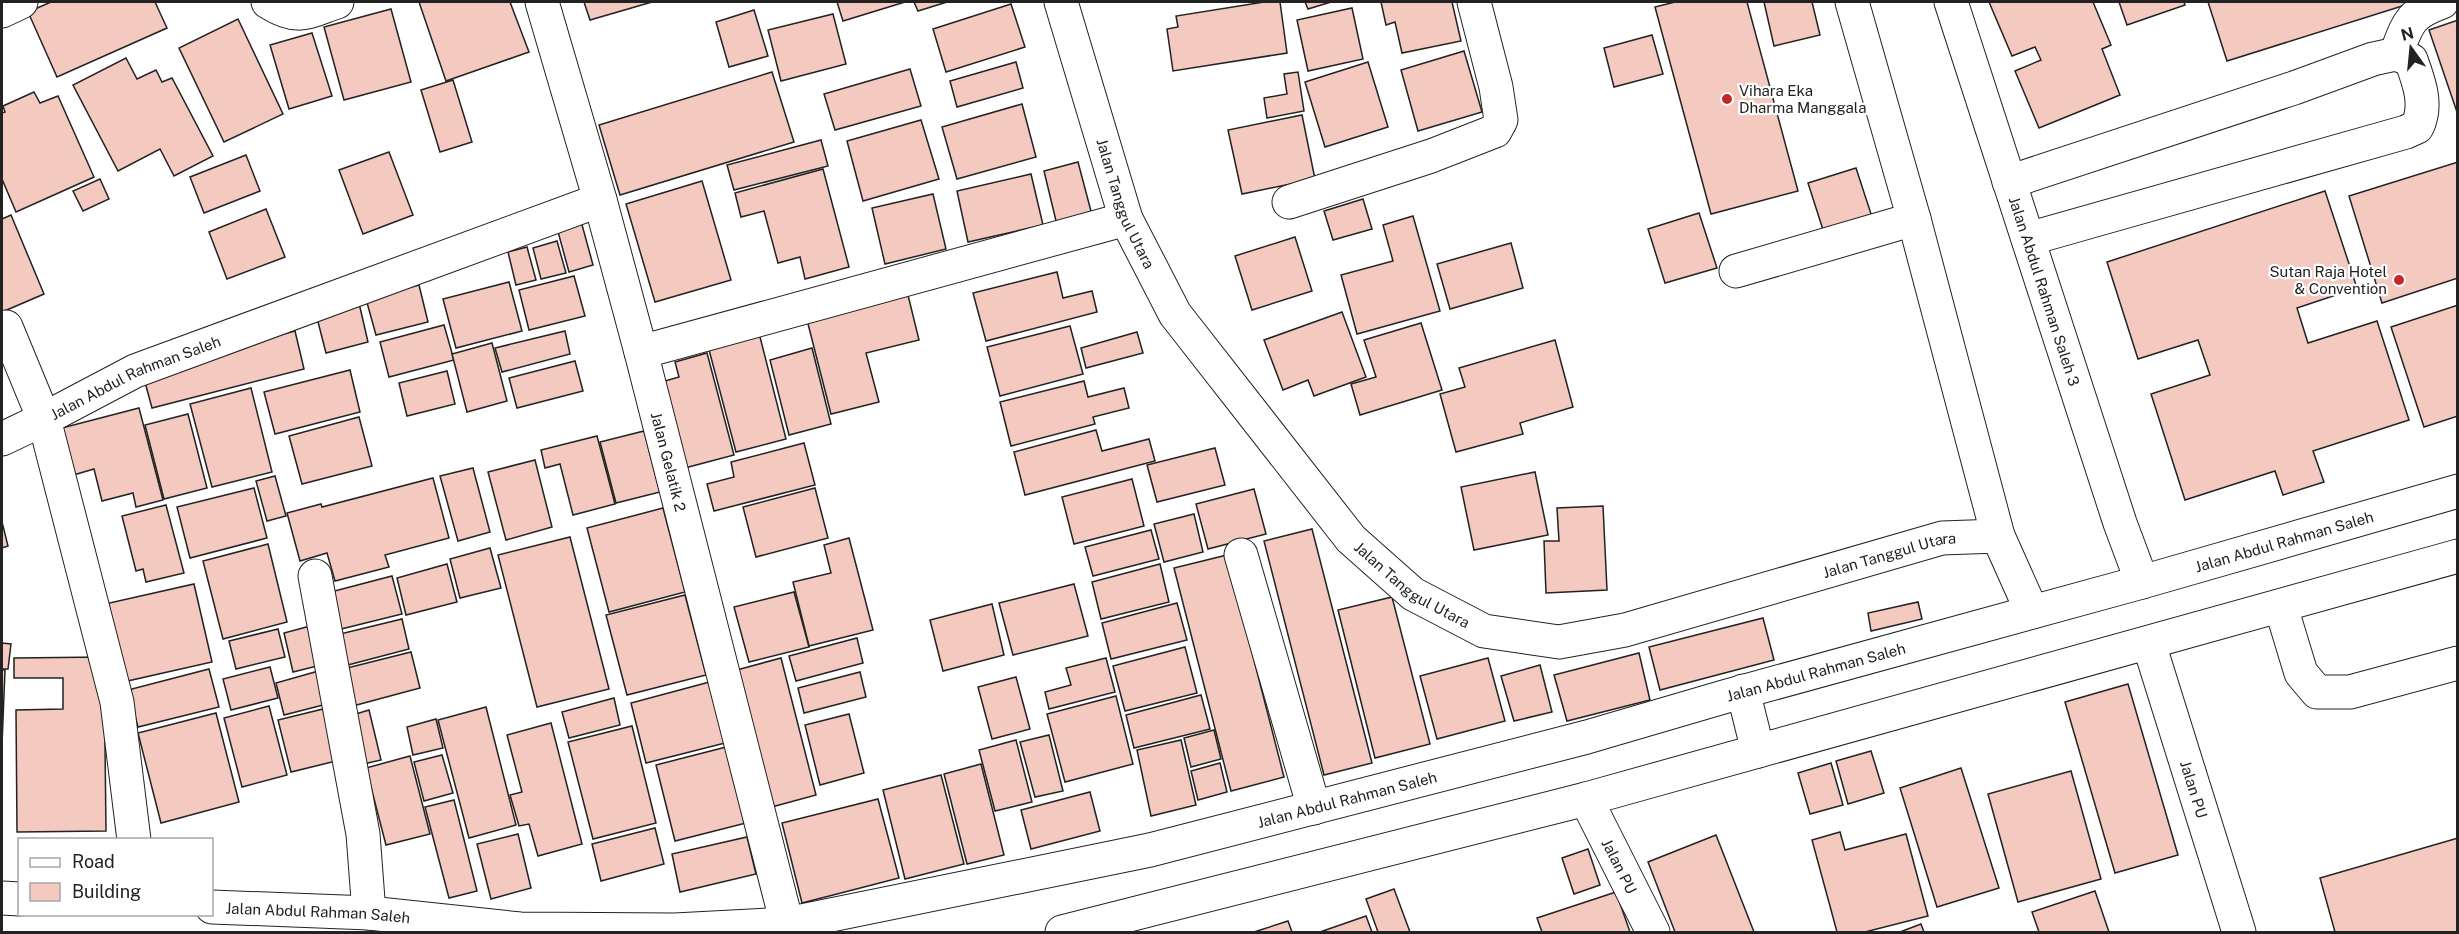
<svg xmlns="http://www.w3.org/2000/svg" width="2459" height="934" font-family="'Public Sans',sans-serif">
	<rect width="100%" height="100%" fill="#fff"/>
	<g fill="#f3c9c0" stroke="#222" stroke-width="1.5">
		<path d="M 51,2 L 155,2 L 167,28 L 57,77 L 28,12 Z"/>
		<path d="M 419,2 L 510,2 L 529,52 L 446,81 Z"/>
		<path d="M 584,2 L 652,2 L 590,20 Z"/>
		<path d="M 837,2 L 905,2 L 843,21 Z"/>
		<path d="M 914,2 L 947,2 L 918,11 Z"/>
		<path d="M 1264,2 L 1280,2 L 1287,53 L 1173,71 L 1167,29 L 1178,27 L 1176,16 Z"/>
		<path d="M 1305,2 L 1331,2 L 1308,9 Z"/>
		<path d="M 1381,2 L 1452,2 L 1461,41 L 1402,53 L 1395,22 L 1386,25 Z"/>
		<path d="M 1675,2 L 1747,2 L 1798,191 L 1711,214 L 1655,7 Z"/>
		<path d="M 1764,2 L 1812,2 L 1820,35 L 1774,46 Z"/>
		<path d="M 1989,2 L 2093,2 L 2111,45 L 2102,49 L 2120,95 L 2039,128 L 2015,71 L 2041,60 L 2035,47 L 2012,56 Z"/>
		<path d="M 2119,2 L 2184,2 L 2185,5 L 2127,25 Z"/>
		<path d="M 2208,2 L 2415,2 L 2227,61 Z"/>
		<path d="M 1011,4 L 1025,47 L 946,72 L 933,29 Z"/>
		<path d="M 1352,8 L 1363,59 L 1308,71 L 1297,20 Z"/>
		<path d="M 391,9 L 411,82 L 344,100 L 324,27 Z"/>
		<path d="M 754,10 L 768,56 L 729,67 L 716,22 Z"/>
		<path d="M 833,14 L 846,64 L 781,81 L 768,30 Z"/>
		<path d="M 238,19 L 283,114 L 224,142 L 179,48 Z"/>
		<path d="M 2458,20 L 2458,115 L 2429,30 Z"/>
		<path d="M 312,33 L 332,96 L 289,109 L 270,45 Z"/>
		<path d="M 1652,35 L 1663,74 L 1614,87 L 1604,48 Z"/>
		<path d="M 1464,51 L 1482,112 L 1418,131 L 1401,70 Z"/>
		<path d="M 126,58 L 137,79 L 156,70 L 162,82 L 172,78 L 213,156 L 174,176 L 160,149 L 118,171 L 73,85 Z"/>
		<path d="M 1016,62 L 1023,88 L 957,107 L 950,81 Z"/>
		<path d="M 1368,62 L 1388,127 L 1325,147 L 1305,82 Z"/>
		<path d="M 910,69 L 921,106 L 835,130 L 824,94 Z"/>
		<path d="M 772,72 L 794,142 L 620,195 L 599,125 Z"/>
		<path d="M 1298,72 L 1304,111 L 1267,118 L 1264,98 L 1287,94 L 1284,74 Z"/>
		<path d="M 453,80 L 472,142 L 440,152 L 421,90 Z"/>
		<path d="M 34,92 L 40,103 L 58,96 L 94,177 L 16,212 L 2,179 L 2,113 L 5,112 L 3,106 Z"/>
		<path d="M 1022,104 L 1036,157 L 957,179 L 942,127 Z"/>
		<path d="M 1302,115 L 1315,179 L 1242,194 L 1228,130 Z"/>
		<path d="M 921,120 L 939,179 L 863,201 L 847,141 Z"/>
		<path d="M 821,140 L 828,166 L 734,190 L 727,165 Z"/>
		<path d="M 389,152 L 413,215 L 363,234 L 339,170 Z"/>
		<path d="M 246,155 L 260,191 L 204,213 L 190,177 Z"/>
		<path d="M 1078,162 L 1092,215 L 1057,225 L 1044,171 Z"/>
		<path d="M 2458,162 L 2458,278 L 2382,303 L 2349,196 Z"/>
		<path d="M 1856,168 L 1873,220 L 1825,236 L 1808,183 Z"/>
		<path d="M 823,169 L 849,267 L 805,279 L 800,257 L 778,263 L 764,211 L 741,217 L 735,193 Z"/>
		<path d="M 1031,174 L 1043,225 L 968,242 L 957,191 Z"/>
		<path d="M 100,179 L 109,199 L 83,211 L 73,191 Z"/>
		<path d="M 702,181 L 731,280 L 655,302 L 626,204 Z"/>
		<path d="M 2325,191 L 2357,288 L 2297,308 L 2308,343 L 2377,321 L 2409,420 L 2313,451 L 2324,482 L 2283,495 L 2275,471 L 2185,500 L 2151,394 L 2210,375 L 2198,340 L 2138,359 L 2107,262 Z"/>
		<path d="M 933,194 L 946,249 L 885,264 L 872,208 Z"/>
		<path d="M 1363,199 L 1372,229 L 1333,240 L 1324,211 Z"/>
		<path d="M 266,209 L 285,257 L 227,279 L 209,232 Z"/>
		<path d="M 1699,213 L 1717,268 L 1665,283 L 1648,229 Z"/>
		<path d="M 11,215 L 44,294 L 2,312 L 2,219 Z"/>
		<path d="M 1413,216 L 1440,311 L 1357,334 L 1341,275 L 1393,261 L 1383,225 Z"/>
		<path d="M 581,221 L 593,265 L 569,272 L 557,228 Z"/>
		<path d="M 1295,237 L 1312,291 L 1252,310 L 1235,256 Z"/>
		<path d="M 557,241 L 566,273 L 541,279 L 533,248 Z"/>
		<path d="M 1511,243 L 1523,288 L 1450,309 L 1437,264 Z"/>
		<path d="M 527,247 L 536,280 L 516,285 L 508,252 Z"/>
		<path d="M 1057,272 L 1063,298 L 1092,291 L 1097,312 L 986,341 L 973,293 Z"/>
		<path d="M 574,276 L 585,316 L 529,330 L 519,290 Z"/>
		<path d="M 509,282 L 522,331 L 456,348 L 443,299 Z"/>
		<path d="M 419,285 L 428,322 L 376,335 L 366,299 Z"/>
		<path d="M 907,291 L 919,340 L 866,353 L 879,402 L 831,414 L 806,316 Z"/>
		<path d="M 359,303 L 368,342 L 326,353 L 316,314 Z"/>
		<path d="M 2458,305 L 2458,416 L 2424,427 L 2391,327 Z"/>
		<path d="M 1342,312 L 1366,377 L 1314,396 L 1308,380 L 1283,390 L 1264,340 Z"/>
		<path d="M 1421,323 L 1442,390 L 1360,415 L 1351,384 L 1376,377 L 1364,340 Z"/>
		<path d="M 444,325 L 454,360 L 389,377 L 380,342 Z"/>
		<path d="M 1070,326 L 1083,374 L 1000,396 L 987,347 Z"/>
		<path d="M 295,331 L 304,369 L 152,408 L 142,371 Z"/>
		<path d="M 565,331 L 570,354 L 502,372 L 495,348 Z"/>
		<path d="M 1137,332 L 1143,353 L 1086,368 L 1081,348 Z"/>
		<path d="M 759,333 L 786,439 L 736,452 L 708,346 Z"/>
		<path d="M 1555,340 L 1573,407 L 1520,423 L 1523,434 L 1456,452 L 1440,394 L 1465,387 L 1459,368 Z"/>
		<path d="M 492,343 L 507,401 L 467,412 L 452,354 Z"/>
		<path d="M 812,348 L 831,424 L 789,435 L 770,360 Z"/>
		<path d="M 707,353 L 734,455 L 681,469 L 658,383 L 679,377 L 675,362 Z"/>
		<path d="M 575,361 L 583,391 L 517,408 L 509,378 Z"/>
		<path d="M 350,370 L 360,412 L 275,434 L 264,392 Z"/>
		<path d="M 447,371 L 455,404 L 407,416 L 399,383 Z"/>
		<path d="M 1084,381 L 1088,397 L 1124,388 L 1129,408 L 1093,417 L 1095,424 L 1011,446 L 1000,402 Z"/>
		<path d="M 251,388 L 272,472 L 212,487 L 190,404 Z"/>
		<path d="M 139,408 L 163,500 L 136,507 L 133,493 L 102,501 L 94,469 L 70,476 L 58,429 Z"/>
		<path d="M 188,414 L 207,488 L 164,499 L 145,425 Z"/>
		<path d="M 359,417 L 372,466 L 302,484 L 289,436 Z"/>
		<path d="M 1096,430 L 1102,451 L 1149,439 L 1155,461 L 1025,495 L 1014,452 Z"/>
		<path d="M 644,431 L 660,492 L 616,503 L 600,442 Z"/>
		<path d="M 597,436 L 615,504 L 573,515 L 560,464 L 545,468 L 541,450 Z"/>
		<path d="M 804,443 L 815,485 L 714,511 L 707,484 L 734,477 L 731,462 Z"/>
		<path d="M 1215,448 L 1225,485 L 1157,502 L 1147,465 Z"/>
		<path d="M 535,460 L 552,527 L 506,540 L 488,472 Z"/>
		<path d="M 473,468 L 490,532 L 458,541 L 440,476 Z"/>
		<path d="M 1535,472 L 1548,535 L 1474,550 L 1461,487 Z"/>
		<path d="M 275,476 L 286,516 L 267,521 L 256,481 Z"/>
		<path d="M 433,478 L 449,538 L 385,555 L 389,567 L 335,581 L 327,553 L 300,561 L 287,513 L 321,504 L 322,507 Z"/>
		<path d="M 1132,479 L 1144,526 L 1074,544 L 1062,497 Z"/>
		<path d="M 254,488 L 267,538 L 190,558 L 177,507 Z"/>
		<path d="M 815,488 L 828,538 L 756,557 L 743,507 Z"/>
		<path d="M 1254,489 L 1266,534 L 1208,549 L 1196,504 Z"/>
		<path d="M 166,505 L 184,573 L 146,582 L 143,569 L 136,571 L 122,516 Z"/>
		<path d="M 1603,506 L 1607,590 L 1546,593 L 1544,541 L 1559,541 L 1557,508 Z"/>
		<path d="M 663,508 L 685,592 L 609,612 L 587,528 Z"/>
		<path d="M 1194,514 L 1203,552 L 1164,562 L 1154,524 Z"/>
		<path d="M 2,522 L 8,546 L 2,548 Z"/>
		<path d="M 1312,529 L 1372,763 L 1324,775 L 1264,541 Z"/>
		<path d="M 1151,530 L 1159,559 L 1093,576 L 1085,547 Z"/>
		<path d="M 570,537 L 609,689 L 537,707 L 498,555 Z"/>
		<path d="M 849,538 L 873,630 L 809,646 L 793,582 L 831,573 L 824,545 Z"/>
		<path d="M 268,544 L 287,622 L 223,639 L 203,561 Z"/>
		<path d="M 490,548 L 501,588 L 460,598 L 450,559 Z"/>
		<path d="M 1227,555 L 1284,777 L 1231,791 L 1174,568 Z"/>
		<path d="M 447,564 L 457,602 L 406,615 L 397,578 Z"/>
		<path d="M 1160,564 L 1169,602 L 1101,619 L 1092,582 Z"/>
		<path d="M 392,576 L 402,614 L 333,631 L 323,594 Z"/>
		<path d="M 194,584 L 212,662 L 123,682 L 105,604 Z"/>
		<path d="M 1074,584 L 1088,636 L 1013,655 L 999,603 Z"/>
		<path d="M 794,592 L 809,647 L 749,662 L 734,607 Z"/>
		<path d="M 685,595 L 706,675 L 627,695 L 606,615 Z"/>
		<path d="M 1392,597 L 1430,744 L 1375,758 L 1338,610 Z"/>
		<path d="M 1918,602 L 1922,619 L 1871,631 L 1868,613 Z"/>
		<path d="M 1177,603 L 1187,640 L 1111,659 L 1102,623 Z"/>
		<path d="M 992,604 L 1004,655 L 943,671 L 930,620 Z"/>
		<path d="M 1763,618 L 1774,660 L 1660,690 L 1649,647 Z"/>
		<path d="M 402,619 L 409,649 L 344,666 L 336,635 Z"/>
		<path d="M 314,625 L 325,664 L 293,672 L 284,633 Z"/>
		<path d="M 278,629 L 285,657 L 236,669 L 229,641 Z"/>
		<path d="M 857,638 L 863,663 L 796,681 L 789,656 Z"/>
		<path d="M 2,643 L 11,644 L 8,669 L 2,669 Z"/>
		<path d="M 1185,647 L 1197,693 L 1125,711 L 1113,666 Z"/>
		<path d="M 411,652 L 420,688 L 349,707 L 339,670 Z"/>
		<path d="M 1639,653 L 1650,700 L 1567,721 L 1554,675 Z"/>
		<path d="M 104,657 L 106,831 L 17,832 L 16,710 L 63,709 L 63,678 L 14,678 L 14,658 Z"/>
		<path d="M 781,658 L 816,795 L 768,808 L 733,671 Z"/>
		<path d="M 1106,658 L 1115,692 L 1049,709 L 1045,692 L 1071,685 L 1066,668 Z"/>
		<path d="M 1488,658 L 1505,721 L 1437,739 L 1420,676 Z"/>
		<path d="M 1540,665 L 1552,712 L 1514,721 L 1501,676 Z"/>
		<path d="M 270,667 L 278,698 L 231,710 L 223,679 Z"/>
		<path d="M 209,669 L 219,707 L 138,727 L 128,690 Z"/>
		<path d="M 2,670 L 5,670 L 2,745 Z"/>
		<path d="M 322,670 L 331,703 L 284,715 L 276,683 Z"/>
		<path d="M 860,672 L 866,697 L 804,713 L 798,688 Z"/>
		<path d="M 1016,677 L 1030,729 L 992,739 L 978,687 Z"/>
		<path d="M 717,680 L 733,741 L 646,763 L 631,703 Z"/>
		<path d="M 2128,684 L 2178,855 L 2115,873 L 2065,702 Z"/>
		<path d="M 1201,695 L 1210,729 L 1134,748 L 1126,715 Z"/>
		<path d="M 1116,696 L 1133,764 L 1065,782 L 1047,714 Z"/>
		<path d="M 614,698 L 620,725 L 569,738 L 562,712 Z"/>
		<path d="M 269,706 L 287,775 L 242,787 L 224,718 Z"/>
		<path d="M 486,707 L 516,825 L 469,838 L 438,720 Z"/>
		<path d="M 323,709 L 336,761 L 291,772 L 278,720 Z"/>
		<path d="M 369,710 L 381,760 L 359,765 L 346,717 Z"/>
		<path d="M 216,713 L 239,802 L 161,823 L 138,733 Z"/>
		<path d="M 849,714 L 864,773 L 820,785 L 805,725 Z"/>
		<path d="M 436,719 L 443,748 L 413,755 L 407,727 Z"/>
		<path d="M 551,723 L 582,844 L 538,856 L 529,824 L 519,826 L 510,795 L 522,792 L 507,735 Z"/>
		<path d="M 632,726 L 656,823 L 593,839 L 568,742 Z"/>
		<path d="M 1214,730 L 1221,759 L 1191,767 L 1184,738 Z"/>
		<path d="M 1049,735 L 1063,791 L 1035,797 L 1020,742 Z"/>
		<path d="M 1016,740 L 1032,802 L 995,811 L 979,750 Z"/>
		<path d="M 1181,740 L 1196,805 L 1151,816 L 1137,750 Z"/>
		<path d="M 734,745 L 754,821 L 675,841 L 656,765 Z"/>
		<path d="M 1871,751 L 1884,793 L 1848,804 L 1836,761 Z"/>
		<path d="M 442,755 L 453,793 L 424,801 L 414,762 Z"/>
		<path d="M 410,756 L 430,834 L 386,845 L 366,768 Z"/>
		<path d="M 1220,763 L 1227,792 L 1198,800 L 1191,771 Z"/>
		<path d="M 1831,763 L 1843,805 L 1810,814 L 1798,773 Z"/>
		<path d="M 981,764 L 1004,855 L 967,864 L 944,774 Z"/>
		<path d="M 1961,768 L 1999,888 L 1937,907 L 1900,788 Z"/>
		<path d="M 2071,771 L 2101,879 L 2018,902 L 1988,794 Z"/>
		<path d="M 941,775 L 964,864 L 905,879 L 883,790 Z"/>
		<path d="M 1090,792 L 1100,831 L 1031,849 L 1021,810 Z"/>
		<path d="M 878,799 L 899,878 L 802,903 L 782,823 Z"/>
		<path d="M 454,800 L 477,891 L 449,898 L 425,807 Z"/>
		<path d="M 655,828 L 664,864 L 601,881 L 592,844 Z"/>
		<path d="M 1840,832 L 1845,850 L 1906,834 L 1928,916 L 1865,932 L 1837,932 L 1812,840 Z"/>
		<path d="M 518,834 L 531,888 L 491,899 L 477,844 Z"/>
		<path d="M 1716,835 L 1754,932 L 1675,932 L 1648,862 Z"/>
		<path d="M 747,837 L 756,874 L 680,892 L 672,854 Z"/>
		<path d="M 2458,838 L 2458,932 L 2335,932 L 2320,878 Z"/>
		<path d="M 1588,849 L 1600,885 L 1574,894 L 1562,858 Z"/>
		<path d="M 1394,889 L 1410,932 L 1378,932 L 1366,899 Z"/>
		<path d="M 2095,891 L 2109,932 L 2039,932 L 2032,912 Z"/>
		<path d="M 1616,892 L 1630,932 L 1542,932 L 1537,918 Z"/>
		<path d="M 1366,916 L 1372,932 L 1320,932 Z"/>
		<path d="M 1288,921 L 1292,932 L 1254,932 Z"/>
		<path d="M 1921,924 L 1924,932 L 1900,932 Z"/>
	</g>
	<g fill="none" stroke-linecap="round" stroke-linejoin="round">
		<defs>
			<g id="minor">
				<path d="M 268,2 C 298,21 307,12 337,2"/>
				<path id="s1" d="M 542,2 L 600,200 L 641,352 L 787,924"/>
				<path id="s2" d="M 1061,2 L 1126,219 L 1175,314 L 1351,539 L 1413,594 L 1484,631 L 1559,642 L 1625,630 L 1942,538 L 1998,536 L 2032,612"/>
				<path d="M 1852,2 L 1914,219 L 1998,536"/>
				<path id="s3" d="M 1951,2 L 2120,523 L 2142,582"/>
				<path d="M 2,11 L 21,2"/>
				<path d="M 2396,54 C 2408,23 2409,14 2442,2"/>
				<path d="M 2009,182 L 2294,88 L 2373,59 L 2396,54 L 2411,60 C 2419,82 2428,105 2417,127 L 2406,132 L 2028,239"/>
				<path d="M 1289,202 L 1431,156 L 1495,131 L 1501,120 L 1496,87 L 1474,2"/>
				<path d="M 1736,271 L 1914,219"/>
				<path d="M 641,352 L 1126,219"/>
				<path d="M 2,439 L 44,419 L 6,327"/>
				<path d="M 1241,555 L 1314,808"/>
				<path d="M 315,576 L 363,834 L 369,913"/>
				<path d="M 2281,607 L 2301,673 L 2317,692 L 2350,692 L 2458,663"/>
				<path id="s4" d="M 2149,644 L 2239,932"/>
				<path id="s5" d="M 1586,799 L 1653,932"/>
				<path id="s6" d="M 134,840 L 117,702 L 44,419 L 135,371 L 600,200"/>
			</g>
			<g id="highway">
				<path d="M 1743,691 L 1758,751"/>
				<path d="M 2,898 L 20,899"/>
				<path id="s7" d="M 212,907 L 369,913 L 520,929 L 675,930 L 787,924 L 1150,850 L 1587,737 L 1727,696 L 2142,582 L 2458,491"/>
				<path d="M 1062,932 L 1586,799 L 2458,556"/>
			</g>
		</defs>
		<use href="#minor" stroke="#222" stroke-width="35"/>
		<use href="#highway" stroke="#222" stroke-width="35"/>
		<use href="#minor" stroke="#fff" stroke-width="33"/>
		<use href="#highway" stroke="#fff" stroke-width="33"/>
	</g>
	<g fill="#c62828" stroke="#fff" stroke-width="2">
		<circle cx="1727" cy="99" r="6"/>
		<circle cx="2399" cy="280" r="6"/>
	</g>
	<g text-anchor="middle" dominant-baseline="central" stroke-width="4.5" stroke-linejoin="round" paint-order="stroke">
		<g font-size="15" fill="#222" stroke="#fff" text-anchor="start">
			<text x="1739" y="90">Vihara Eka<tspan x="1739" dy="17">Dharma Manggala</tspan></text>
			<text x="2387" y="271" text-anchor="end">Sutan Raja Hotel<tspan x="2387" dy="17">&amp; Convention</tspan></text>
		</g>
		<g font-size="15" fill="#222" stroke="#fff">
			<text stroke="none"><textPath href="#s2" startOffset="212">Jalan Tanggul Utara</textPath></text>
			<text stroke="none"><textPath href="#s3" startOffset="304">Jalan Abdul Rahman Saleh 3</textPath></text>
			<text stroke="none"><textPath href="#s6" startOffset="532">Jalan Abdul Rahman Saleh</textPath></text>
			<text stroke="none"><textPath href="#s1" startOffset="477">Jalan Gelatik 2</textPath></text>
			<text stroke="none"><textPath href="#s7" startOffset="2122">Jalan Abdul Rahman Saleh</textPath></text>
			<text stroke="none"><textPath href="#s2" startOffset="1200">Jalan Tanggul Utara</textPath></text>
			<text stroke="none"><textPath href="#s2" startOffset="696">Jalan Tanggul Utara</textPath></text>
			<text stroke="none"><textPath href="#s7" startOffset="1636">Jalan Abdul Rahman Saleh</textPath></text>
			<text stroke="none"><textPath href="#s4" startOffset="152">Jalan PU</textPath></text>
			<text stroke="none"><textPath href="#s7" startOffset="1150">Jalan Abdul Rahman Saleh</textPath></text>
			<text stroke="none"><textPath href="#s5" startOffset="75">Jalan PU</textPath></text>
			<text stroke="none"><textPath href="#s7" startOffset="106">Jalan Abdul Rahman Saleh</textPath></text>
		</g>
	</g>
	<rect width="2459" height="934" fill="none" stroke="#222222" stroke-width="6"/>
	<rect x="18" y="838" width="195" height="78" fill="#ffffff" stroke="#a7a7a7" stroke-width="1.5"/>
	<rect x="30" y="858" width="30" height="9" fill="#ffffff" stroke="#a7a7a7" stroke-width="1.5"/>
	<text x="72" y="868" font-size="18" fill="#222222">Road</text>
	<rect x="30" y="883" width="30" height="18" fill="#f3c9c0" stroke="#a7a7a7" stroke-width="1.5"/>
	<text x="72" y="898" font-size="18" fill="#222222">Building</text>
	<g transform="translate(2411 48) rotate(345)" stroke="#ffffff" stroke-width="4.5" paint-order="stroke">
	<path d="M0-4.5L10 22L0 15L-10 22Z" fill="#222222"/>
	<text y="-9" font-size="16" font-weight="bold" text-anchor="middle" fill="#222222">N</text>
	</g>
</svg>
